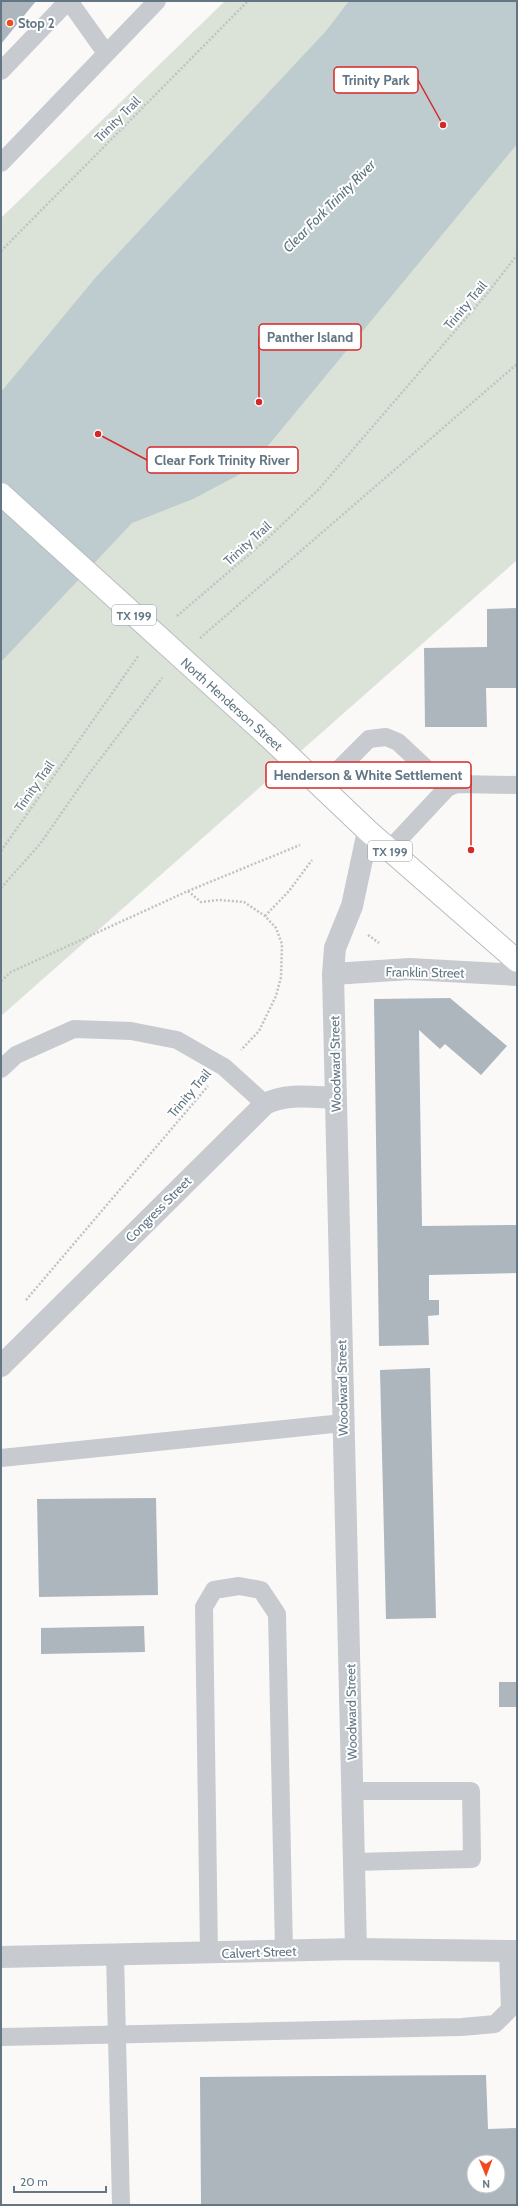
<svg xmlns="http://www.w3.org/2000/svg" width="518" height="2206" font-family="Cabin,sans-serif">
	<rect width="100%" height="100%" fill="#faf9f7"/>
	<path fill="#dbe2d8" d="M 225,1 L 517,1 L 517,560 L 1,1016 L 1,218 Z"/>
	<path fill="#becbcf" d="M 349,1 L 517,1 L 517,144 L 248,470 L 193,499 L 132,523 L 1,662 L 1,392 L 96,277 L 326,31 Z"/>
	<g fill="#adb6bc" fill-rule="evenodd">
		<path d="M 1,1 L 36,1 L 1,44 Z"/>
		<path d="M 517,608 L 517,688 L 486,688 L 487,727 L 425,727 L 424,648 L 487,647 L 487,609 Z"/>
		<path d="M 450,998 L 507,1046 L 481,1075 L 445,1044 L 440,1049 L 419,1030 L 422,1226 L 517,1225 L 517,1273 L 429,1275 L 429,1300 L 439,1300 L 439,1315 L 428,1316 L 429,1345 L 379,1346 L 374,999 Z"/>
		<path d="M 430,1368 L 436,1618 L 386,1619 L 380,1370 Z"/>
		<path d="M 156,1498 L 158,1595 L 39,1597 L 37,1499 Z"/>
		<path d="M 144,1626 L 145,1652 L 41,1654 L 41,1628 Z"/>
		<rect x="499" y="1682" width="18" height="25"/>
		<path d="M 486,2075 L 488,2129 L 517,2128 L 517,2205 L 201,2205 L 200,2077 ZM 474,2162 L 498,2162 L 498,2186 L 474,2186 Z"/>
	</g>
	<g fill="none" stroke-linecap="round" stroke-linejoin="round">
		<defs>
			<path id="primary" d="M 268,736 L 368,831 L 517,961"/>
		</defs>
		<use href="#primary" stroke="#b7bdc1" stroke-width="24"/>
		<g stroke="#c0c3c5" stroke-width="2.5" stroke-dasharray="2 2" stroke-linecap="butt">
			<path d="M 1,251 L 248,1"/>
			<path d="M 177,616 L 266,540 L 318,490 L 486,295 L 517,255"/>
			<path d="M 200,638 L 517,364"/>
			<path d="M 1,851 L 139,655"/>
			<path d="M 1,888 L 40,844 L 88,775 L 162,678"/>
			<path d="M 188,891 L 201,902 L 219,900 L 244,902 L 265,916 L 276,928 L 282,944 L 281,977 L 276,996 L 259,1031 L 241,1050"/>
			<path d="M 265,916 L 289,891 L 312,860"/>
			<path d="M 368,935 L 379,943"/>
			<path d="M 1,981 L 11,972 L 188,891 L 300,845"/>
			<path d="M 26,1300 L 208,1086"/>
		</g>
		<g stroke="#c7cbcf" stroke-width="18">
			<path d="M 69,1 L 106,53"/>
			<path d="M 1,71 L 68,1"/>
			<path d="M 1,163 L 157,1"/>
			<path d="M 321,787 L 369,739 L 386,737 L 398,742 L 447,788"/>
			<path d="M 389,850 L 447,788 L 457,784 L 517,785"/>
			<path d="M 1,1069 L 16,1055 L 74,1029 L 131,1031 L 177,1040 L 224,1067 L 265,1104"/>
			<path d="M 1,1458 L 343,1423"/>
			<path d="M 353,1791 L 471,1791 L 472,1859 L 354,1862"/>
			<path d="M 209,1953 L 204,1607 L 214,1590 L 239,1586 L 261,1590 L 277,1614 L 284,1951"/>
			<path d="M 115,1954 L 121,2205"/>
			<path d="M 1,2037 L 462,2027 L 495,2024 L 510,2009 L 508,1951"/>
		</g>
		<g stroke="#c7cbcf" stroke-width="22">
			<path d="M 333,974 L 410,969 L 517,975"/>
			<path d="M 1,1366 L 265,1104 C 287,1093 311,1097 335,1098"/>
			<path d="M 356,1949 L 333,974 L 335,948 L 352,906 L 368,831"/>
			<path d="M 1,1957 L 356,1949 L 517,1951"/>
		</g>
		<use href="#primary" stroke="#fff" stroke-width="22"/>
		<defs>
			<path id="primary-bridge" d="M 1,494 L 268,736"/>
		</defs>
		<use href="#primary-bridge" stroke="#b7bdc1" stroke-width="24" stroke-linecap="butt"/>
		<use href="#primary-bridge" stroke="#fff" stroke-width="22"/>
	</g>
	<circle fill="#ef4b21" stroke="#fff" stroke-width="1.5" cx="10" cy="23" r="4"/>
	<g text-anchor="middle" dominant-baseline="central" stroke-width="4" stroke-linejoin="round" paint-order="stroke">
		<g fill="#fff" stroke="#919fa9" stroke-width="1">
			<rect x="112" y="605" width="44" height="20" rx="3"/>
			<rect x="368" y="841" width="44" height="20" rx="3"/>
		</g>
		<g font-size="12" font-weight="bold" fill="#627684">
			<text x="134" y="615">TX 199</text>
			<text x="390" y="851">TX 199</text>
		</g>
		<g font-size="13" font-weight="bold" fill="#627684" stroke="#fff" text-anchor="start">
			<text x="18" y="23">Stop 2</text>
		</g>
		<g font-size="13" fill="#627684" stroke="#fff">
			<text transform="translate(117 119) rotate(-45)">Trinity Trail</text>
			<text transform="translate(465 305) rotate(-50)">Trinity Trail</text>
			<text transform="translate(247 543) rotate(-42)">Trinity Trail</text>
			<text transform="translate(232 704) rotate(42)">North Henderson Street</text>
			<text transform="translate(34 786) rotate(-55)">Trinity Trail</text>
			<text transform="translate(425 972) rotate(1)">Franklin Street</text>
			<text transform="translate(335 1064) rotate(-91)">Woodward Street</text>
			<text transform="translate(189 1093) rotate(-50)">Trinity Trail</text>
			<text transform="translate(158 1209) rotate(-45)">Congress Street</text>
			<text transform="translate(342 1388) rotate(-91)">Woodward Street</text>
			<text transform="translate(351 1712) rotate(-91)">Woodward Street</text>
			<text transform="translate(259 1952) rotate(-2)">Calvert Street</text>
		</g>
		<g font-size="14" font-style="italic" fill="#5e767e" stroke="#fff">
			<text transform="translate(329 206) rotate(-45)">Clear Fork Trinity River</text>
		</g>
	</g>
	<path fill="none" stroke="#d62828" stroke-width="1.5" d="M443 125L418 80M259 402L259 337M98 434L147 460M471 850L471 775"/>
	<g fill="#d62828" stroke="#fff" stroke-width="1.5">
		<circle cx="443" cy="125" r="4"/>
		<circle cx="259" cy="402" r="4"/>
		<circle cx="98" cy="434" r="4"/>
		<circle cx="471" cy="850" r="4"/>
	</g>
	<g fill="#fff" stroke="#d62828" stroke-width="1.5">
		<rect x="334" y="67" width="84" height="26" rx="4"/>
		<rect x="259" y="324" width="102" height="26" rx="4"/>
		<rect x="147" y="447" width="151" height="26" rx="4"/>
		<rect x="266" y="762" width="205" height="26" rx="4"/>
	</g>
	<g font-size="14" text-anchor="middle" font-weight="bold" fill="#627684">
		<text x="376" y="85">Trinity Park</text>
		<text x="310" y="342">Panther Island</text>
		<text x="222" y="465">Clear Fork Trinity River</text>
		<text x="368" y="780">Henderson &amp; White Settlement</text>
	</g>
	<rect width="518" height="2206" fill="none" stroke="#627684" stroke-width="4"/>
	<g transform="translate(486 2174) rotate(179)"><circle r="19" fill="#ffffff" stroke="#c0c8ce"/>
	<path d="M0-3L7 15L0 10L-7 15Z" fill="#ef4b21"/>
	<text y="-6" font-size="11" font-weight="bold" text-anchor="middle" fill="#627684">N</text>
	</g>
	<path d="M14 2186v6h92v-6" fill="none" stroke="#627684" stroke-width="2"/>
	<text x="20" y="2186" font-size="12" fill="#627684" stroke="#ffffff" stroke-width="3" paint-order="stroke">20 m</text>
</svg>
